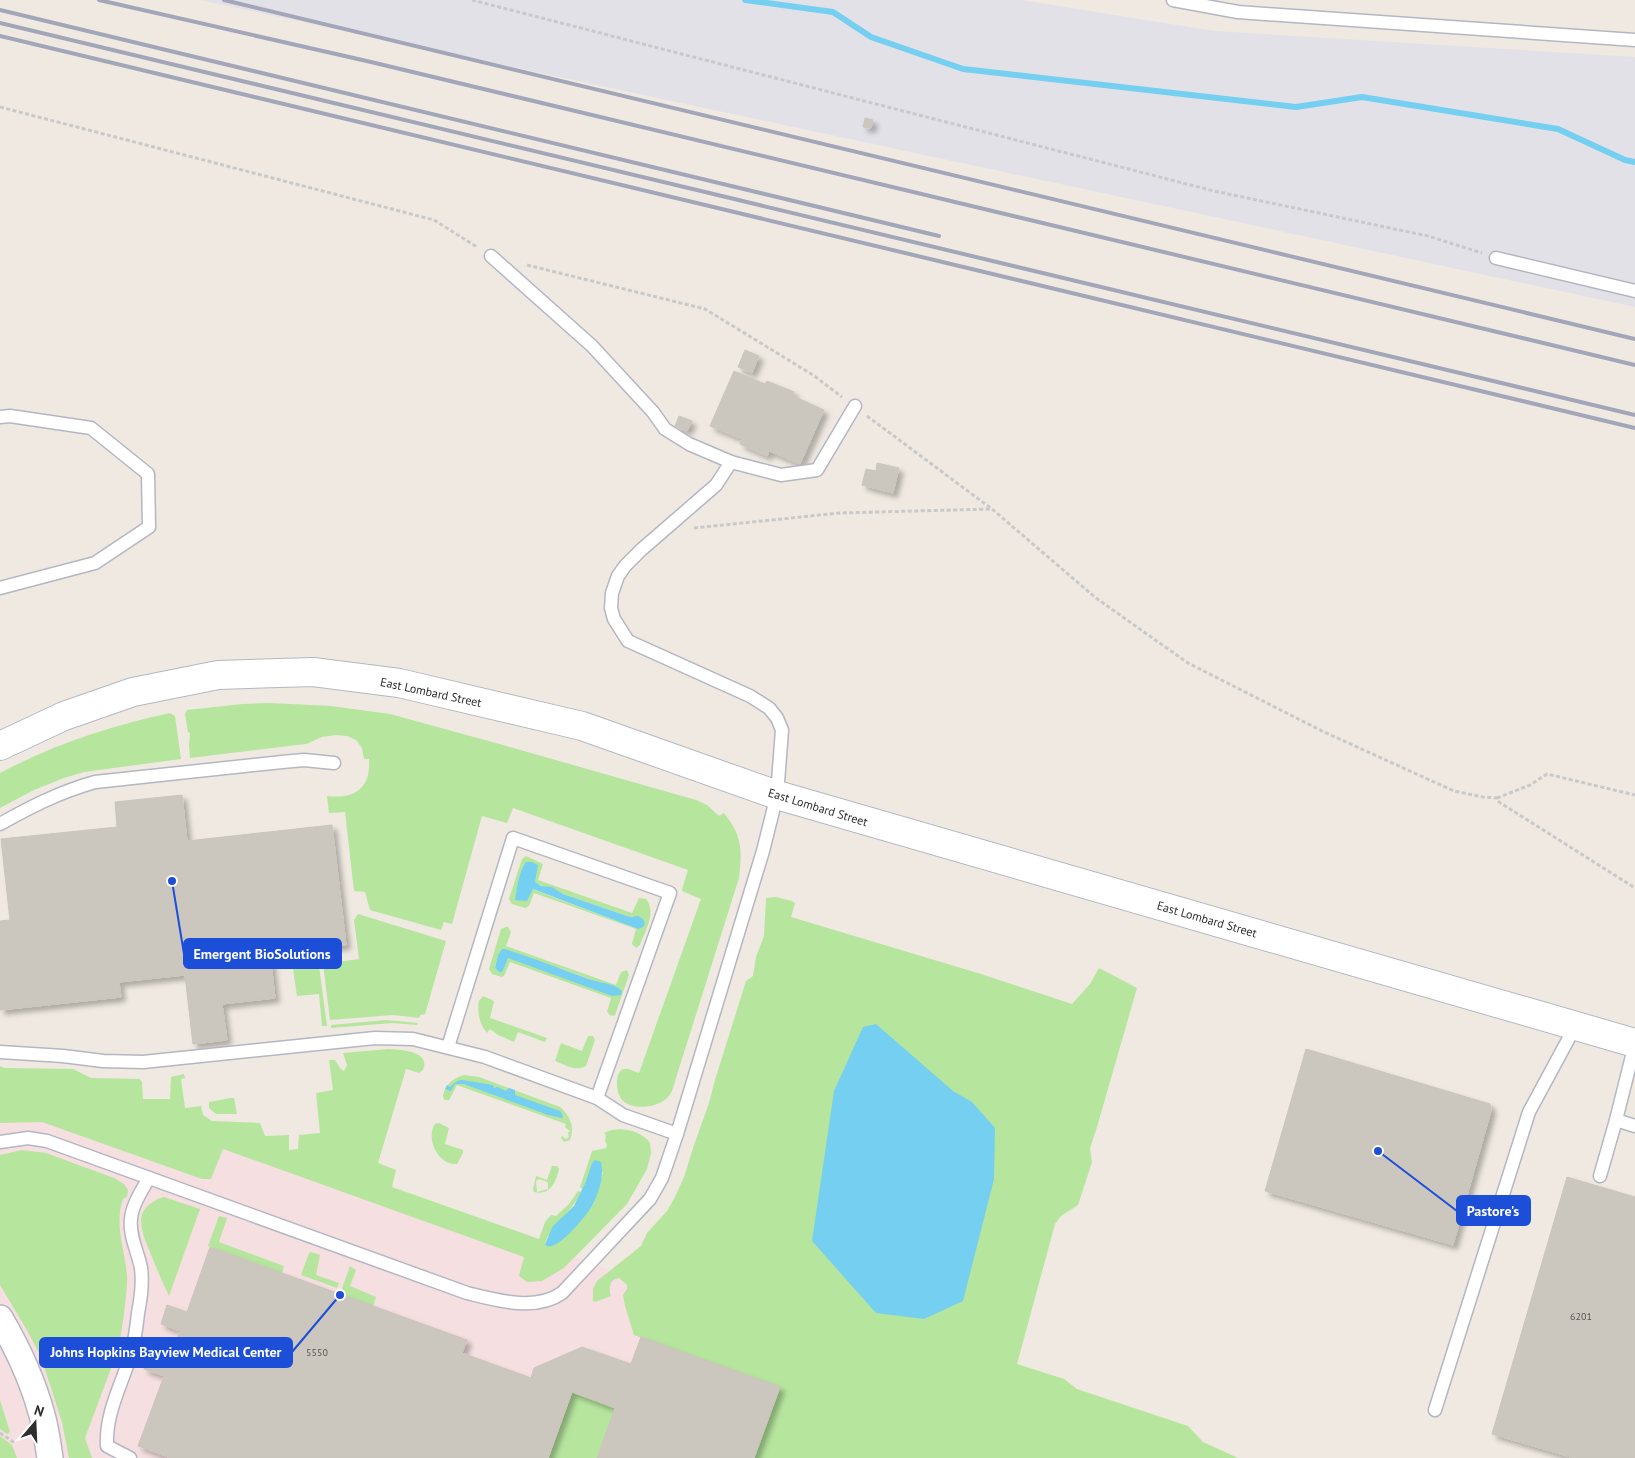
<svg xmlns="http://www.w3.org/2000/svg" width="1635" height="1458" font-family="'PT Sans',sans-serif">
	<defs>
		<filter id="shadow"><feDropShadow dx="4.5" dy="4.5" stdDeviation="2.5" flood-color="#0004"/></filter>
	</defs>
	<rect width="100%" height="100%" fill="#efe9e1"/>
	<path fill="#e3e1e8" d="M 200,0 L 1021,0 L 1215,31 L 1635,57 L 1635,307 Z"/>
	<path fill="#f5dfe0" d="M 0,1070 L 153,1105 L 371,1183 L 1126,1458 L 0,1458 Z"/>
	<g fill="#b6e59e" fill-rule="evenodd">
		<path d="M 270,703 L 331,706 L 390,714 L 503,745 L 696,800 L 707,805 L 719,816 L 724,813 C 743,837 742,850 739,878 L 676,1078 C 674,1084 673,1091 669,1096 C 659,1108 633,1111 622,1100 C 616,1094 614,1071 624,1069 C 628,1068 635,1072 639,1073 L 701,899 L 682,891 L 683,886 L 688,870 L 513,808 L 507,823 L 482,816 L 452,924 L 444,922 L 441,930 L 370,910 L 365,892 L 354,891 L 345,812 L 329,813 L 327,796 C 354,799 371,789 369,759 L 364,759 L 362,748 L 356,740 L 347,736 L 336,735 L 322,737 L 306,744 L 297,745 L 190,758 L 189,745 L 190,733 L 188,732 L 185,714 L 187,710 L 243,704 Z"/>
		<path d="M 170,713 L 175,716 L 181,759 L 84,772 L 64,778 L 34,790 L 0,808 L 0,773 C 55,744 110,726 170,713 Z"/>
		<path d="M 526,856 L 543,864 L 538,880 L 632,913 L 639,898 L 646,899 C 657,913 645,931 640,945 L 636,948 L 632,944 L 636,929 L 534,893 L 529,906 L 525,908 L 512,904 L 509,899 L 522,859 ZM 524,865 C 528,871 532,882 540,885 C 548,889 554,887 563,894 L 630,917 L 633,916 L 638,929 L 532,889 L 526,901 L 516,893 Z"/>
		<path d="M 776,897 L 792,901 L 795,903 L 791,917 L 981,974 L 1072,1004 L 1090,984 L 1099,968 L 1137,988 L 1097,1127 L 1090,1148 L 1092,1162 L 1078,1205 L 1061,1216 L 1055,1224 L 1017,1364 L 1064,1379 L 1077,1389 L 1188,1426 L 1203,1442 L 1238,1458 L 754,1458 L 779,1387 L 634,1335 L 625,1306 L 623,1295 L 627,1289 L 627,1285 L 619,1278 C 610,1279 608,1288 611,1296 L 595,1302 L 593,1301 L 593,1289 L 597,1281 L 641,1246 L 647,1233 L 667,1211 L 674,1199 L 684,1177 L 694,1145 L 709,1103 L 715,1080 L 746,981 L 753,976 L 756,957 L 764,936 L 766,898 Z"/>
		<path d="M 358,914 L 446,941 L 425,1014 L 420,1015 L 419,1018 L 393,1015 L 330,1020 L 323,964 L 359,959 L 354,920 Z"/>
		<path d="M 506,927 L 508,927 L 511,932 L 506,946 L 616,985 L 621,972 L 627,970 L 629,975 L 615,1015 L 611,1016 L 607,1012 L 611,998 L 510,962 L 504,976 L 502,977 L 492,974 L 489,969 L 501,929 ZM 498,955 L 559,968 L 598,982 L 614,986 L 612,996 L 516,959 L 508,958 L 503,971 L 500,973 L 495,968 Z"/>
		<path d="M 319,966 L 327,1026 L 322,1026 L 319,994 L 297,996 L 293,969 Z"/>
		<path d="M 483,996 L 494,1001 L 490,1018 L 547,1038 L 545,1042 L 518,1032 L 514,1042 L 498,1035 L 490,1029 L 487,1033 C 479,1023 477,1013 479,1001 Z"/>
		<path d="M 386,1020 L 418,1023 L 417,1025 L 392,1023 L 331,1028 L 331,1025 Z"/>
		<path d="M 588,1036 L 593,1036 L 595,1040 L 586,1066 C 576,1072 565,1065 555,1061 L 561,1043 L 582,1051 Z"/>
		<path d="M 389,1049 C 402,1050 431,1051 423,1070 L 419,1073 L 406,1069 L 378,1163 L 396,1170 L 392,1187 L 539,1239 L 545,1222 L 551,1215 L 556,1216 L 569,1204 L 578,1191 L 581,1192 C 572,1213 551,1223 545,1244 L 567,1235 L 594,1203 L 603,1172 L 586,1181 L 582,1189 L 580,1187 L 592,1151 L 606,1148 L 607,1145 L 605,1141 L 606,1135 L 604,1133 C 617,1125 642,1130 650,1143 L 651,1153 L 647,1169 L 627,1204 L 564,1268 L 542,1281 L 527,1282 L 519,1276 L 524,1257 L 223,1149 L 211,1179 L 202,1179 L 42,1122 L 0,1123 L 0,1066 L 5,1068 L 73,1069 L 91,1078 L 140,1079 L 142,1082 L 143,1099 L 170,1099 L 171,1077 L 184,1074 L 185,1078 L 181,1079 L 185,1108 L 201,1106 L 203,1115 L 212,1121 L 260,1123 L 265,1136 L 289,1135 L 289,1150 L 298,1149 L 299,1135 L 320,1133 L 316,1093 L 333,1090 L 329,1060 L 335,1060 L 340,1068 L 344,1071 L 347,1065 L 343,1053 Z"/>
		<path d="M 464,1075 L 479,1077 L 560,1107 C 570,1115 575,1127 570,1140 L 564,1142 L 561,1138 L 562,1136 L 566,1139 L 569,1137 L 568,1133 L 570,1131 L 565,1127 L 566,1124 L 457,1085 L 449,1100 L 444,1100 L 443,1095 C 446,1084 453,1078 464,1075 Z"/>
		<path d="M 231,1098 L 234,1098 L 237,1114 L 216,1114 L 209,1108 L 209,1102 Z"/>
		<path d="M 439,1123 L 449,1128 L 445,1144 L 463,1150 L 463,1153 L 457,1164 C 439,1166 425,1139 435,1124 Z"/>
		<path d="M 22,1150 L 46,1153 L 114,1178 L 124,1184 L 128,1190 L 127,1197 L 123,1199 C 114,1225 125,1250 127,1276 C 128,1289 120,1354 113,1363 L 85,1438 L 92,1458 L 69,1458 L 62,1422 L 41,1357 L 28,1332 L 0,1285 L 0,1155 Z"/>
		<path d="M 552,1166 L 557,1166 L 559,1169 C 556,1182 550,1196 534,1192 L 533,1189 L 536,1176 L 547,1180 ZM 539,1179 L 548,1182 L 548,1189 L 537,1192 L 536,1181 Z"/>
		<path d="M 164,1197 L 200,1209 L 169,1296 C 163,1283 157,1270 152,1257 C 146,1241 132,1217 150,1204 C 155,1201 158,1198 164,1197 Z"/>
		<path d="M 219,1216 L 227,1218 L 219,1242 L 284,1266 L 282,1273 L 208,1246 Z"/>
		<path d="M 311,1252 L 320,1255 L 316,1275 L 339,1283 L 337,1288 L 301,1275 L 309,1253 Z"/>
		<path d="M 350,1266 L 356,1270 L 350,1286 L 376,1297 L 373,1306 L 340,1294 Z"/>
		<path d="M 572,1392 L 615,1408 L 597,1458 L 549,1458 Z"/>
		<path d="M 0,1400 L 10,1432 L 7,1434 L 0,1429 Z"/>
		<path d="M 0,1436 L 12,1445 L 17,1458 L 0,1458 Z"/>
	</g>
	<g fill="#75cff0">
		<path d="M 526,862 L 532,862 L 538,865 L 535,882 L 541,886 L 552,887 L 563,894 L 630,917 L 638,916 L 643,919 L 645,924 L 643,927 L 638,929 L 533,889 L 527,901 L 515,900 C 517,888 519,871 526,862 Z"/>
		<path d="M 502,949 L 505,949 C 534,958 561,969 589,979 C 600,983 614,983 622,991 L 621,995 L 612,996 L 508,958 L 503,971 L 500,973 L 495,968 L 498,955 Z"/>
		<path d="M 876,1024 L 953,1091 L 972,1102 L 995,1128 L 994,1179 L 963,1301 L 924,1319 L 876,1313 L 812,1241 L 834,1091 L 863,1027 Z"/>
		<path d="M 462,1080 L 493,1085 L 494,1088 L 498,1087 L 506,1091 L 509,1088 L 515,1090 L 515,1095 L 560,1111 L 563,1116 L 562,1118 L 548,1115 L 464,1084 L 455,1084 L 451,1091 L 445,1089 L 447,1085 L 450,1087 L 457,1081 Z"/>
		<path d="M 595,1160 L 601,1162 C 604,1175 600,1188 595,1200 C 591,1211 564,1243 552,1246 C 549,1247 547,1246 545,1245 L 550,1232 L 553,1226 L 574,1206 L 586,1181 L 592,1163 Z"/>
	</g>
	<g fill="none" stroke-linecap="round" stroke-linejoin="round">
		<path stroke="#75cff0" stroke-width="6" d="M 745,0 L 833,12 L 871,37 L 963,69 L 1296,107 L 1362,97 L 1558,129 L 1625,160 L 1635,162"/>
	</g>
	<g fill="#cbc7bf" stroke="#cbc5ba" filter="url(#shadow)">
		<path d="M 865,118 L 873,120 L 871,128 L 863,127 Z"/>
		<path d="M 745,350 L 759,356 L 752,373 L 738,367 Z"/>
		<path d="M 734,371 L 765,384 L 767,381 L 794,392 L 793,396 L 824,410 L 800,464 L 769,451 L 767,456 L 740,444 L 742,439 L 710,426 Z"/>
		<path d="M 679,416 L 692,421 L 687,431 L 675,426 Z"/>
		<path d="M 877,463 L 899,468 L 893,493 L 862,485 L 866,469 L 876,471 Z"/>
		<path d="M 182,795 L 187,841 L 332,825 L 346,945 L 270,954 L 275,998 L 222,1004 L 227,1040 L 193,1044 L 185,975 L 119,982 L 121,997 L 0,1010 L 0,921 L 10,920 L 1,839 L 117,827 L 115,802 Z"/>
		<path d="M 1306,1049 L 1490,1104 L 1491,1111 L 1453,1245 L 1265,1191 Z"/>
		<path d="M 1567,1177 L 1635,1197 L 1635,1458 L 1574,1458 L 1492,1434 Z"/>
		<path d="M 210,1247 L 467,1340 L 462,1353 L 531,1378 L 534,1368 L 582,1347 L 631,1364 L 641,1337 L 780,1387 L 754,1458 L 597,1458 L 615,1408 L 572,1392 L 548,1458 L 171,1458 L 138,1446 L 164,1376 L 144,1369 L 151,1351 L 170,1359 L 180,1331 L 161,1324 L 167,1305 L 187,1312 Z"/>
	</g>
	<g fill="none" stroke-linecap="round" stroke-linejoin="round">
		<defs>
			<g id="service">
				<path d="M 1173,0 L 1238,12 L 1635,40"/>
				<path d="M 491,256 L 592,346 L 653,412 L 665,429 L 689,444 L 731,462"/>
				<path d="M 1496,258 L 1635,291"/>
				<path d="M 0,417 L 10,416 L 91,428 L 148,474 L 149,527 L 95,563 L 0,588"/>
				<path d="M 0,824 C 32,806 60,792 95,782 L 282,762 L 304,760 L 334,763"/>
				<path d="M 448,1047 L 513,838 L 670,893 L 597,1098"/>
				<path d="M 0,1052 L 63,1056 L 103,1061 L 143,1062 L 375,1038 L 413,1039 L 485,1057 L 597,1098 L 623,1115 L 677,1134"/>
				<path d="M 1616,1120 L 1635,1126"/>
				<path d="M 0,1142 L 28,1138 L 47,1141 L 467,1293 C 496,1300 535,1312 562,1293 L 650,1199 L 662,1178 L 677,1134 L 763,851 L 777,795 L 782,730 L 777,718 L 769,708 L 750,696 L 628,641 L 614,619 L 611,608 L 612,593 L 618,576 L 625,566 L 641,550 L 716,485 L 731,462 L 781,475 L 817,470 L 855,406"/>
				<path d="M 1600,1176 L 1616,1120 L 1635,1044"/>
				<path d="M 1435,1410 L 1529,1112 L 1576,1025"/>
				<path d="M 130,1458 L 107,1446 C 105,1411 124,1381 133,1347 C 135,1336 137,1324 138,1313 C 141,1298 143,1283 141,1268 C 138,1252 129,1236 131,1219 C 132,1205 142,1190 149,1178"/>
			</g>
			<path id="minor" d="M 0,1318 C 18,1349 33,1381 42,1415 C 46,1429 48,1444 50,1458"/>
			<path id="secondary" d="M 0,746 L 64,716 L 133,692 L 218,675 L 313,672 L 399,683 L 582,726 L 777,795 L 1635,1043"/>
		</defs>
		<use href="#service" stroke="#b4b7c1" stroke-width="15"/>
		<use href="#minor" stroke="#b4b7c1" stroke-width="28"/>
		<use href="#secondary" stroke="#b4b7c1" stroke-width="30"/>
		<g stroke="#c9c9c9" stroke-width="3" stroke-dasharray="4 2.5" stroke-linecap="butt">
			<path d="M 472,0 L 1214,191 L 1428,236 L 1482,253"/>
			<path d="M 0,107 L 434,220 L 477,247"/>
			<path d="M 527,265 L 705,309 L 813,375 L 842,397"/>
			<path d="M 867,416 L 992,509 L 1096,598 L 1188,663 L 1324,732 L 1454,791 L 1483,797 L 1497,798 L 1499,802 L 1635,888"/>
			<path d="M 694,528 L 839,513 L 992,509"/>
			<path d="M 1497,798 L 1530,785 L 1547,774 L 1635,795"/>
			<path d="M 44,1355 C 71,1353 86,1351 112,1361"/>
			<path d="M 0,1433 L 15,1443"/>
		</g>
		<use href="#service" stroke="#fff" stroke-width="12"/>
		<use href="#minor" stroke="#fff" stroke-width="25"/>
		<use href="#secondary" stroke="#fff" stroke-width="28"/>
		<g stroke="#a3a6b8" stroke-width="4">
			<path d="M 99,0 L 371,62 L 1635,365"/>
			<path d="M 224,0 L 1635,339"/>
			<path d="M 0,10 L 939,236"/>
			<path d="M 0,23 L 1635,415"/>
			<path d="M 0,36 L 1635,428"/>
		</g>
	</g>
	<g text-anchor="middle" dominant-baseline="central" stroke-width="4" stroke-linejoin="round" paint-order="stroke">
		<g font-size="10" fill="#555452">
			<text x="1581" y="1316">6201</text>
			<text x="317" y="1352">5550</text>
		</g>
		<g font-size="12" fill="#2e2e2e" stroke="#fff">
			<text transform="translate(431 692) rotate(12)">East Lombard Street</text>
			<text transform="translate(818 807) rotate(17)">East Lombard Street</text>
			<text transform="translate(1207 919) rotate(16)">East Lombard Street</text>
		</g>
	</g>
	<path fill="none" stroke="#1d4ed8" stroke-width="2" d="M172 881L184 954M1378 1151L1457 1211M340 1295L292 1352"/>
	<g fill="#1d4ed8" stroke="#fff" stroke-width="2">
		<circle cx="172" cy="881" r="5"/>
		<circle cx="1378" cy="1151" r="5"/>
		<circle cx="340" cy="1295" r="5"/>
	</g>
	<g fill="#1d4ed8" stroke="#1d4ed8" stroke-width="2">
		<rect x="184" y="939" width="157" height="29" rx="5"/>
		<rect x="1457" y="1196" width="73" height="29" rx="5"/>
		<rect x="40" y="1338" width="252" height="29" rx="5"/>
	</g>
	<g font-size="14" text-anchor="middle" font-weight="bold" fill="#fff">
		<text x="262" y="959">Emergent BioSolutions</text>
		<text x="1493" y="1216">Pastore's</text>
		<text x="166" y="1357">Johns Hopkins Bayview Medical Center</text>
	</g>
	<g transform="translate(35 1423) rotate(19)" stroke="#ffffff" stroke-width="4" paint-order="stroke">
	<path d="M0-4L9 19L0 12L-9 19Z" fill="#2e2e2e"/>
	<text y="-8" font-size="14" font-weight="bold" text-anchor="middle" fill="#2e2e2e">N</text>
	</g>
</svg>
